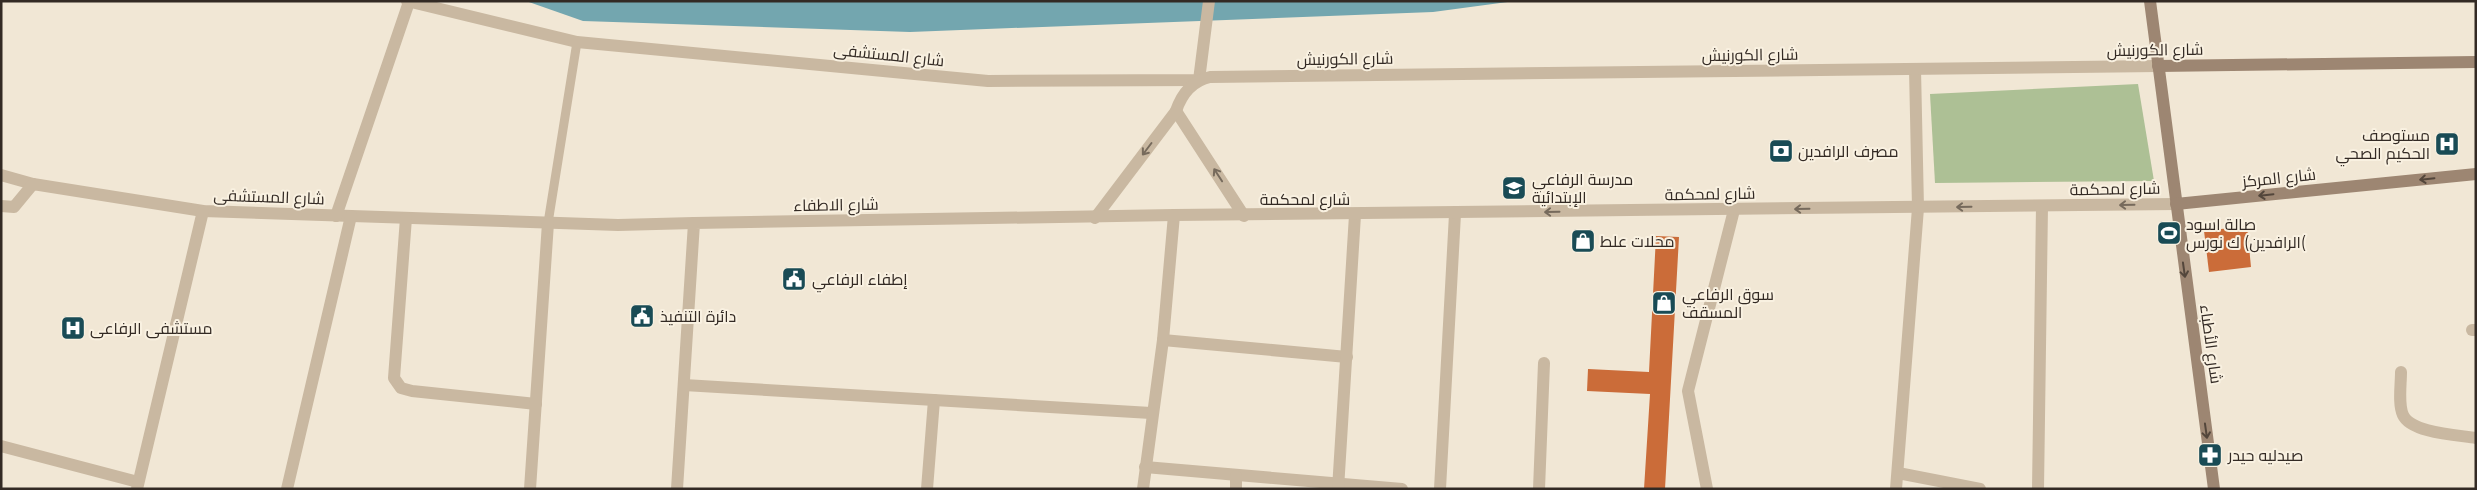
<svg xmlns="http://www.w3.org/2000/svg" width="2477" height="490" font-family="Montserrat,Cairo,sans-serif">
	<rect width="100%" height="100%" fill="#f1e7d5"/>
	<path fill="#adc095" d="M 2138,84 L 2154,181 L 1935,183 L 1930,94 Z"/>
	<path fill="#73a6af" d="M 526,1 L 1515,1 L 1433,12 L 910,32 L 583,21 Z"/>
	<g fill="#cb6c39">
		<path d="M 2247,226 L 2251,267 L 2209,272 L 2204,231 Z"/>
		<path d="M 1656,236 L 1679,237 L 1665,489 L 1644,489 L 1650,394 L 1587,391 L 1588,369 L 1649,372 Z"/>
	</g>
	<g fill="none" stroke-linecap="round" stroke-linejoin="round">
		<path stroke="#c9b8a1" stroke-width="9" d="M 548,223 L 577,42"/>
		<g stroke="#c9b8a1" stroke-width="12">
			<path d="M 1,175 L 33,184"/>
			<path d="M 1,206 L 14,207 L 33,184 L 203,211 L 618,225 L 694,223"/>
			<path d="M 336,216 L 409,2"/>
			<path d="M 406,218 L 394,378 L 401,388 L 412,391 L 536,404"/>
			<path d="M 2472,330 L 2476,330"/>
			<path d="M 1163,340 L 1347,357"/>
			<path d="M 2401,372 C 2401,385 2398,404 2403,415 C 2411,433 2458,435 2476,438"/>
			<path d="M 684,385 L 1151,413"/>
			<path d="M 1,446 L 138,482"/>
			<path d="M 1145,467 L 1402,489"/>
			<path d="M 1898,473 L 1980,489"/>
			<path d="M 137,489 L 203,211"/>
			<path d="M 287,489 L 351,216"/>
			<path d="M 530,489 L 548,223"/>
			<path d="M 927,489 L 934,400"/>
			<path d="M 1143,489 L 1163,340 L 1174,215"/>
			<path d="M 1236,489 L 1236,476"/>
			<path d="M 1338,489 L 1355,215"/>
			<path d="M 1440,489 L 1455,214"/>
			<path d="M 1539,489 L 1544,363"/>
			<path d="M 1707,489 L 1688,391 L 1734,210"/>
			<path d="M 1896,489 L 1918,208 L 1915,69"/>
			<path d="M 2038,489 L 2042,206"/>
		</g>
		<g stroke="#c9b8a1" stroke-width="12">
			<path d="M 407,1 L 577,42 L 988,81 L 1199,80 L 1209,1"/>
			<path d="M 1176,111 L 1244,216"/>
			<path d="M 1095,218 L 1176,111 C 1182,93 1192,81 1210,77 L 2158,66"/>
			<path d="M 677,489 L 694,223 L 1174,215 L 2176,204"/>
		</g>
		<g stroke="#9d8672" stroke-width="12">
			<path d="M 2150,1 L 2214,489"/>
			<path d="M 2158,66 L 2476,62"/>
			<path d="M 2176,204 L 2476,174"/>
		</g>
	</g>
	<defs><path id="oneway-shaft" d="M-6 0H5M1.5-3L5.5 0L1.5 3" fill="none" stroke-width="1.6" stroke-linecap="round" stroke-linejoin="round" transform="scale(1.25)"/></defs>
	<g stroke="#766a5c">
		<use href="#oneway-shaft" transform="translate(1147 149) rotate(127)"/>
		<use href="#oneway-shaft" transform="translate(1218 175) rotate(-123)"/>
		<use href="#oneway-shaft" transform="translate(2127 205) rotate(179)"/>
		<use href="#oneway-shaft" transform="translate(1964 207) rotate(179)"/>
		<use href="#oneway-shaft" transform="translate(1802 209) rotate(179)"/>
		<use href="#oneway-shaft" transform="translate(1552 212) rotate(179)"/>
	</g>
	<g stroke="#53463b">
		<use href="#oneway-shaft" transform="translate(2427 179) rotate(174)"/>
		<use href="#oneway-shaft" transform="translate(2266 195) rotate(174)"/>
		<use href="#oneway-shaft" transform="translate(2184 270) rotate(82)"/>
		<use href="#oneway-shaft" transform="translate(2206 431) rotate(82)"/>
	</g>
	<defs>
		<symbol id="hospital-square" viewBox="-11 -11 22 22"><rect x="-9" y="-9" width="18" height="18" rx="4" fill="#194b55" stroke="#f9f1e1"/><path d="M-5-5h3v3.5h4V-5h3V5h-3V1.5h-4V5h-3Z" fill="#fff"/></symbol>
		<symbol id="bank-square" viewBox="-11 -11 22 22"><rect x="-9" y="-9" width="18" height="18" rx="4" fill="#194b55" stroke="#f9f1e1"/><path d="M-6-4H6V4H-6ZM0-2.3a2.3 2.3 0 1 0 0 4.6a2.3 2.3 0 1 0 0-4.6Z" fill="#fff"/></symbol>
		<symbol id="school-square" viewBox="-11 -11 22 22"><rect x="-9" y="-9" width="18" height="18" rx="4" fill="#194b55" stroke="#f9f1e1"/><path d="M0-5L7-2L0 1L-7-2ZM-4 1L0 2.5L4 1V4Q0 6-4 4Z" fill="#fff"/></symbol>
		<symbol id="stadium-square" viewBox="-11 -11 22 22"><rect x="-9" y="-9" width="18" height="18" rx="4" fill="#194b55" stroke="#f9f1e1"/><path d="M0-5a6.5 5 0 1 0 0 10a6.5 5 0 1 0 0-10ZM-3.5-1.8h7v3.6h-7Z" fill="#fff"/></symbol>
		<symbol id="shop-square" viewBox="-11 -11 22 22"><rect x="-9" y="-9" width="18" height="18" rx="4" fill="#194b55" stroke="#f9f1e1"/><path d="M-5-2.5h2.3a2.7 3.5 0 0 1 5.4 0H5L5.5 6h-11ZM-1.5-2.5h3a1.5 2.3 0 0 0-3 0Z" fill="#fff"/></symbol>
		<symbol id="civic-square" viewBox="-11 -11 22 22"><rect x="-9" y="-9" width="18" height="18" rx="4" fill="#194b55" stroke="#f9f1e1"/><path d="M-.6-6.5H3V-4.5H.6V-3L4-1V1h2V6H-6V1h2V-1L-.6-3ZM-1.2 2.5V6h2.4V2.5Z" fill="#fff"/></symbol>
		<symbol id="pharmacy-square" viewBox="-11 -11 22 22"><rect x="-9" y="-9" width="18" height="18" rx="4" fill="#194b55" stroke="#f9f1e1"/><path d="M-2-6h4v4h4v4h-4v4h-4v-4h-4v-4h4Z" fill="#fff"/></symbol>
	</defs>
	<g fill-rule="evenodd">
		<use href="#hospital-square" x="2433" y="130" width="28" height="28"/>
		<use href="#bank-square" x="1767" y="137" width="28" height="28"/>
		<use href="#school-square" x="1500" y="174" width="28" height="28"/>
		<use href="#stadium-square" x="2155" y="219" width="28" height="28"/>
		<use href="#shop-square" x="1569" y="227" width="28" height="28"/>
		<use href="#civic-square" x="780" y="265" width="28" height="28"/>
		<use href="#shop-square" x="1650" y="289" width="28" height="28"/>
		<use href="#civic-square" x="628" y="302" width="28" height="28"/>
		<use href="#hospital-square" x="59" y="314" width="28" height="28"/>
		<use href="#pharmacy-square" x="2196" y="441" width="28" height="28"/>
	</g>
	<g text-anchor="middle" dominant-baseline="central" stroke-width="4" stroke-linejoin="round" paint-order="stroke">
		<g font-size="16" fill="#332a24" stroke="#f9f1e1">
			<text transform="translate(2155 50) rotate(-1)">شارع الكورنيش</text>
			<text transform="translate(889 55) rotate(6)">شارع المستشفى</text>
			<text transform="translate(1750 55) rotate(-1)">شارع الكورنيش</text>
			<text transform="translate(1345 59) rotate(-1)">شارع الكورنيش</text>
			<text transform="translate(2279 178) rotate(-6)">شارع المركز</text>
			<text transform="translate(2115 189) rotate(-1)">شارع لمحكمة</text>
			<text transform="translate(1710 194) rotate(-1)">شارع لمحكمة</text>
			<text transform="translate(269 197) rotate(2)">شارع المستشفى</text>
			<text x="1305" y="199">شارع لمحكمة</text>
			<text transform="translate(836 205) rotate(-1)">شارع الاطفاء</text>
			<text transform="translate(2211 344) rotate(82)">شارع الأطباء</text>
		</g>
		<g font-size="16" fill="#332a24" stroke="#f9f1e1" text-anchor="start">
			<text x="2430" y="135" text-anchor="end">مستوصف<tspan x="2430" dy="18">الحكيم الصحي</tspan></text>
			<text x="1798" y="151">مصرف الرافدين</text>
			<text x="1532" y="179">مدرسة الرفاعي<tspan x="1532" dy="18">الإبتدائية</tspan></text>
			<text x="2186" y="224">صالة اسود<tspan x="2186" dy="18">الرافدين) ك نورس(</tspan></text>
			<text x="1600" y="241">محلات علط</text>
			<text x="812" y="279">إطفاء الرفاعي</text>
			<text x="1682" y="294">سوق الرفاعي<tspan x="1682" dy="18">المسقف</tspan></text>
			<text x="660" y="316">دائرة التنفيذ</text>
			<text x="90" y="328">مستشفی الرفاعی</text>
			<text x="2228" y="455">صيدليه حيدر</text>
		</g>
	</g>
	<rect width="2477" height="490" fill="none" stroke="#332a24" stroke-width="5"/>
</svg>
